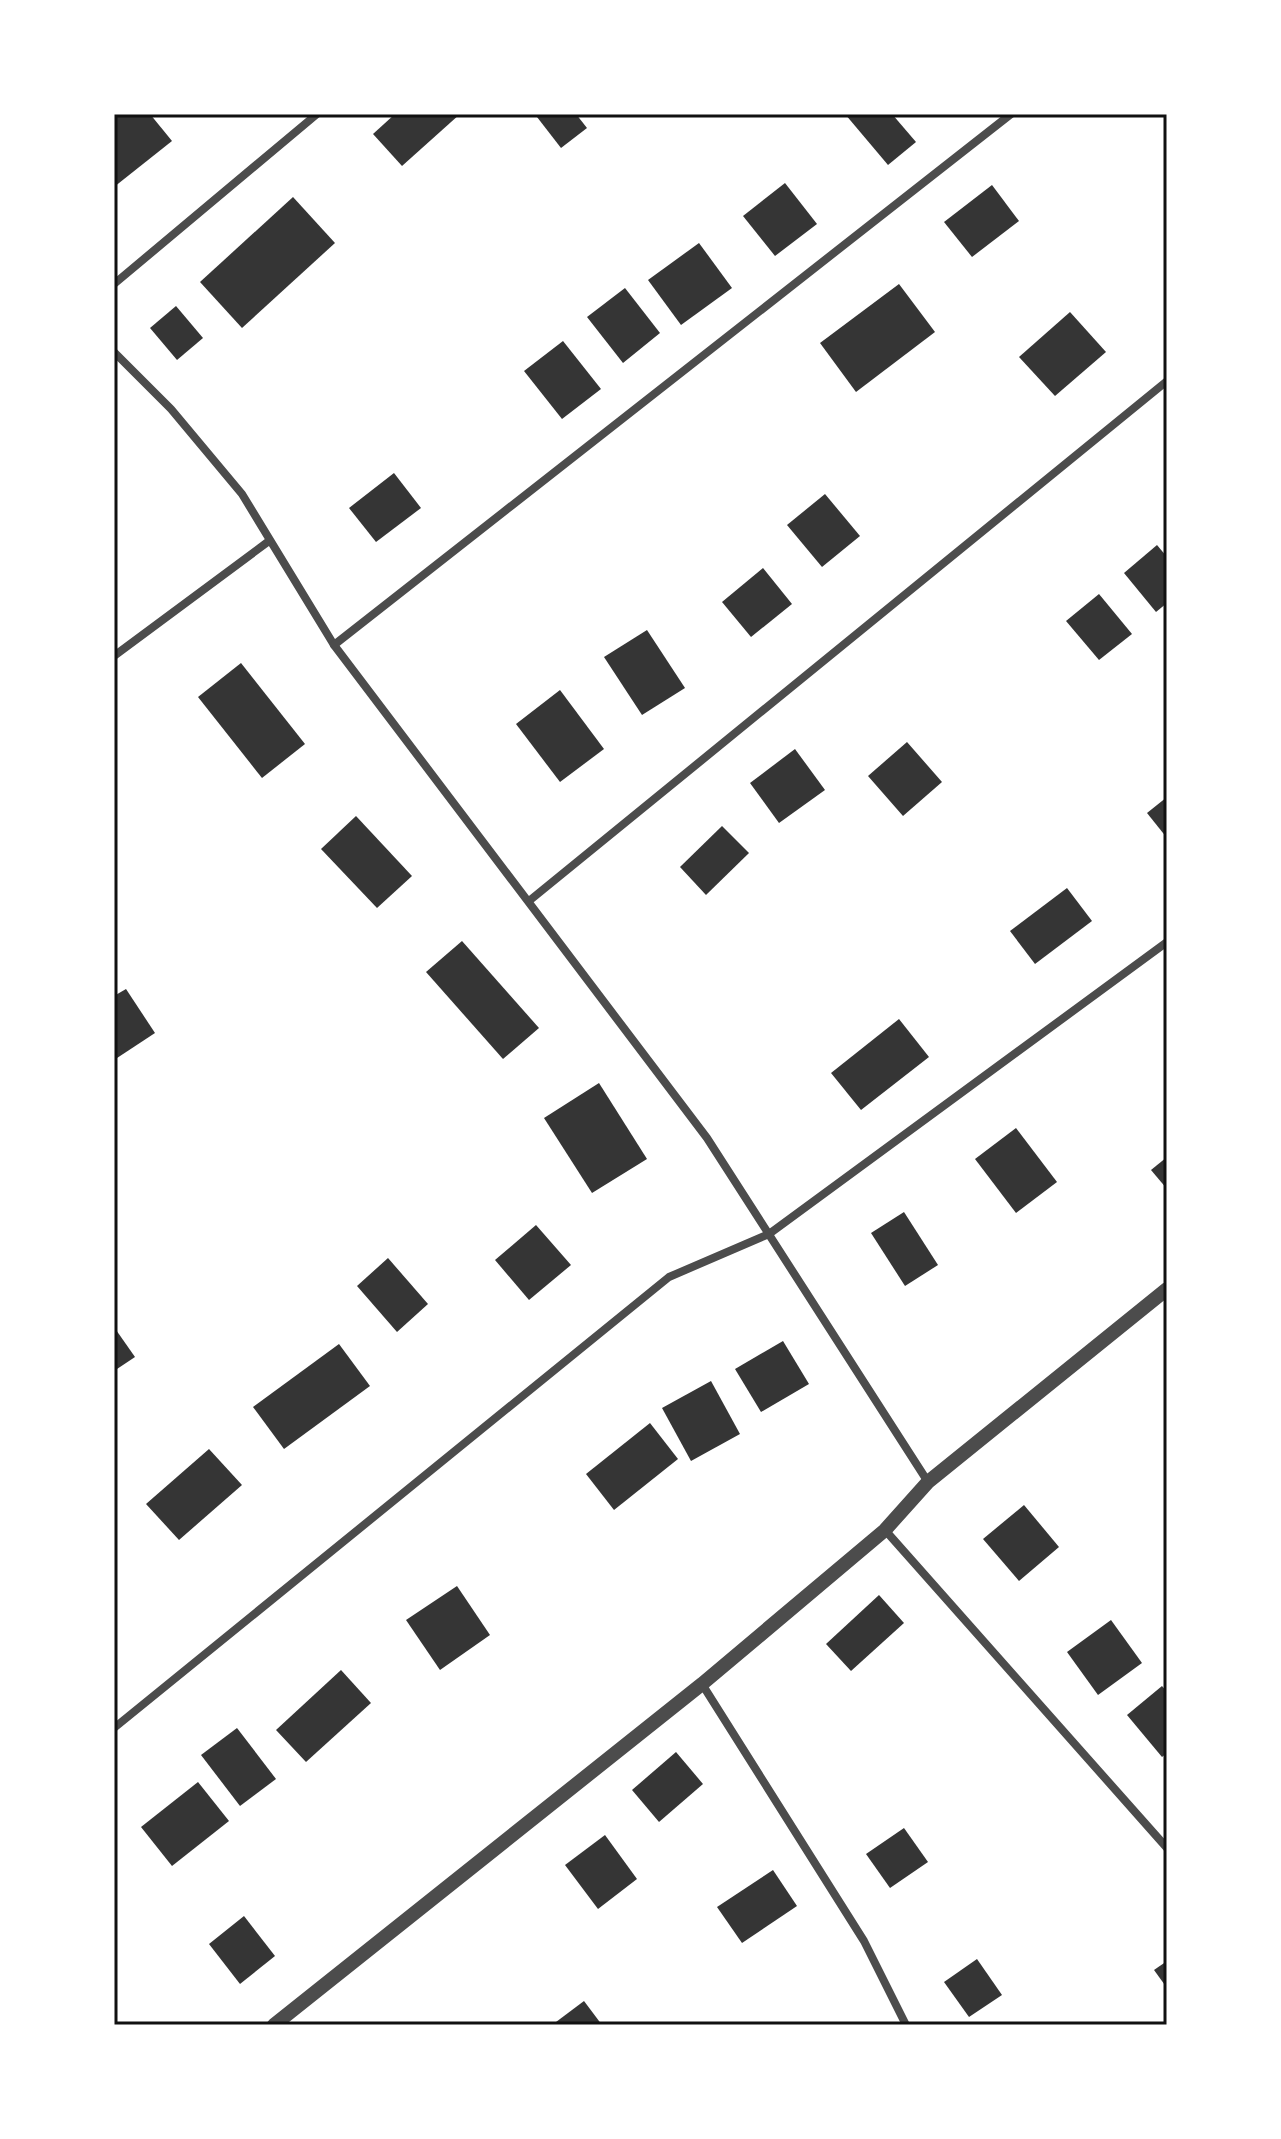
<svg xmlns="http://www.w3.org/2000/svg" width="1281" height="2139" font-family="'Fira Sans',sans-serif">
	<rect width="100%" height="100%" fill="#fff"/>
	<g fill="#353535">
		<path d="M 114,114 L 150,114 L 172,141 L 114,187 Z"/>
		<path d="M 395,114 L 460,114 L 402,166 L 373,134 Z"/>
		<path d="M 541,114 L 576,114 L 587,128 L 561,148 L 537,117 Z"/>
		<path d="M 845,114 L 892,114 L 916,142 L 888,165 Z"/>
		<path d="M 785,183 L 817,224 L 775,256 L 743,216 Z"/>
		<path d="M 992,185 L 1019,221 L 972,257 L 944,222 Z"/>
		<path d="M 293,197 L 335,243 L 242,328 L 200,282 Z"/>
		<path d="M 699,243 L 732,288 L 681,325 L 648,280 Z"/>
		<path d="M 899,284 L 935,332 L 856,392 L 820,343 Z"/>
		<path d="M 625,288 L 660,333 L 623,363 L 587,317 Z"/>
		<path d="M 176,306 L 203,338 L 177,360 L 150,328 Z"/>
		<path d="M 1070,312 L 1106,352 L 1055,396 L 1019,357 Z"/>
		<path d="M 563,341 L 601,389 L 562,419 L 524,371 Z"/>
		<path d="M 394,473 L 421,508 L 376,542 L 349,508 Z"/>
		<path d="M 825,494 L 860,536 L 822,567 L 787,525 Z"/>
		<path d="M 1157,545 L 1167,557 L 1167,603 L 1156,612 L 1124,573 Z"/>
		<path d="M 763,568 L 792,604 L 751,637 L 722,602 Z"/>
		<path d="M 1099,594 L 1132,634 L 1099,660 L 1066,621 Z"/>
		<path d="M 647,630 L 685,688 L 642,715 L 604,657 Z"/>
		<path d="M 241,663 L 305,744 L 262,778 L 198,697 Z"/>
		<path d="M 560,690 L 604,749 L 560,782 L 516,724 Z"/>
		<path d="M 907,742 L 942,782 L 903,816 L 868,776 Z"/>
		<path d="M 795,749 L 825,790 L 779,823 L 750,783 Z"/>
		<path d="M 1167,797 L 1167,838 L 1147,813 Z"/>
		<path d="M 356,816 L 412,876 L 377,908 L 321,849 Z"/>
		<path d="M 722,826 L 749,853 L 706,895 L 680,867 Z"/>
		<path d="M 1067,888 L 1092,921 L 1035,964 L 1010,931 Z"/>
		<path d="M 462,941 L 539,1028 L 503,1059 L 426,972 Z"/>
		<path d="M 126,989 L 155,1033 L 114,1060 L 114,996 Z"/>
		<path d="M 899,1019 L 929,1057 L 861,1110 L 831,1073 Z"/>
		<path d="M 599,1083 L 647,1159 L 592,1193 L 544,1118 Z"/>
		<path d="M 1016,1128 L 1057,1182 L 1016,1213 L 975,1159 Z"/>
		<path d="M 1167,1157 L 1167,1189 L 1151,1170 Z"/>
		<path d="M 904,1212 L 938,1265 L 905,1286 L 871,1233 Z"/>
		<path d="M 536,1225 L 571,1265 L 529,1300 L 495,1260 Z"/>
		<path d="M 388,1258 L 428,1304 L 397,1332 L 357,1286 Z"/>
		<path d="M 114,1327 L 135,1357 L 114,1371 Z"/>
		<path d="M 783,1341 L 809,1384 L 761,1412 L 735,1369 Z"/>
		<path d="M 339,1344 L 370,1386 L 284,1449 L 253,1407 Z"/>
		<path d="M 711,1381 L 740,1434 L 691,1461 L 662,1408 Z"/>
		<path d="M 650,1423 L 678,1459 L 614,1510 L 586,1474 Z"/>
		<path d="M 209,1449 L 242,1485 L 179,1540 L 146,1504 Z"/>
		<path d="M 1024,1505 L 1059,1547 L 1019,1581 L 983,1539 Z"/>
		<path d="M 457,1586 L 490,1635 L 440,1670 L 406,1620 Z"/>
		<path d="M 879,1595 L 904,1623 L 851,1671 L 826,1644 Z"/>
		<path d="M 1111,1620 L 1142,1663 L 1098,1695 L 1067,1652 Z"/>
		<path d="M 341,1670 L 371,1703 L 306,1762 L 276,1730 Z"/>
		<path d="M 1162,1686 L 1167,1692 L 1167,1753 L 1162,1757 L 1127,1715 Z"/>
		<path d="M 237,1728 L 276,1779 L 240,1806 L 201,1755 Z"/>
		<path d="M 676,1752 L 703,1784 L 659,1822 L 632,1790 Z"/>
		<path d="M 198,1782 L 229,1821 L 172,1866 L 141,1827 Z"/>
		<path d="M 904,1828 L 928,1862 L 890,1888 L 866,1854 Z"/>
		<path d="M 605,1835 L 637,1879 L 598,1909 L 565,1865 Z"/>
		<path d="M 773,1870 L 797,1906 L 742,1943 L 717,1907 Z"/>
		<path d="M 244,1916 L 275,1956 L 240,1984 L 209,1944 Z"/>
		<path d="M 977,1959 L 1002,1995 L 969,2017 L 944,1982 Z"/>
		<path d="M 1167,1961 L 1167,1988 L 1154,1970 Z"/>
		<path d="M 584,2001 L 602,2025 L 552,2025 Z"/>
	</g>
	<g fill="none" stroke-linecap="round" stroke-linejoin="round">
		<g stroke="#4c4c4c" stroke-width="8">
			<path d="M 114,284 L 317,114"/>
			<path d="M 114,352 L 171,409 L 242,494 L 334,645 L 707,1138 L 928,1482"/>
			<path d="M 334,645 L 1011,114"/>
			<path d="M 114,656 L 269,541"/>
			<path d="M 529,901 L 1167,381"/>
			<path d="M 885,1530 L 1167,1848"/>
			<path d="M 702,1684 L 864,1941 L 906,2025"/>
			<path d="M 114,1728 L 669,1277 L 769,1234 L 1167,942"/>
		</g>
		<path stroke="#4c4c4c" stroke-width="14" d="M 274,2025 L 702,1684 L 885,1530 L 928,1482 L 1167,1289"/>
	</g>
	<rect width="1281" height="2139" fill="none" stroke="#ffffff" stroke-width="232"/>
	<rect x="116" y="116" width="1049" height="1907" fill="none" stroke="#111" stroke-width="3"/>
</svg>
